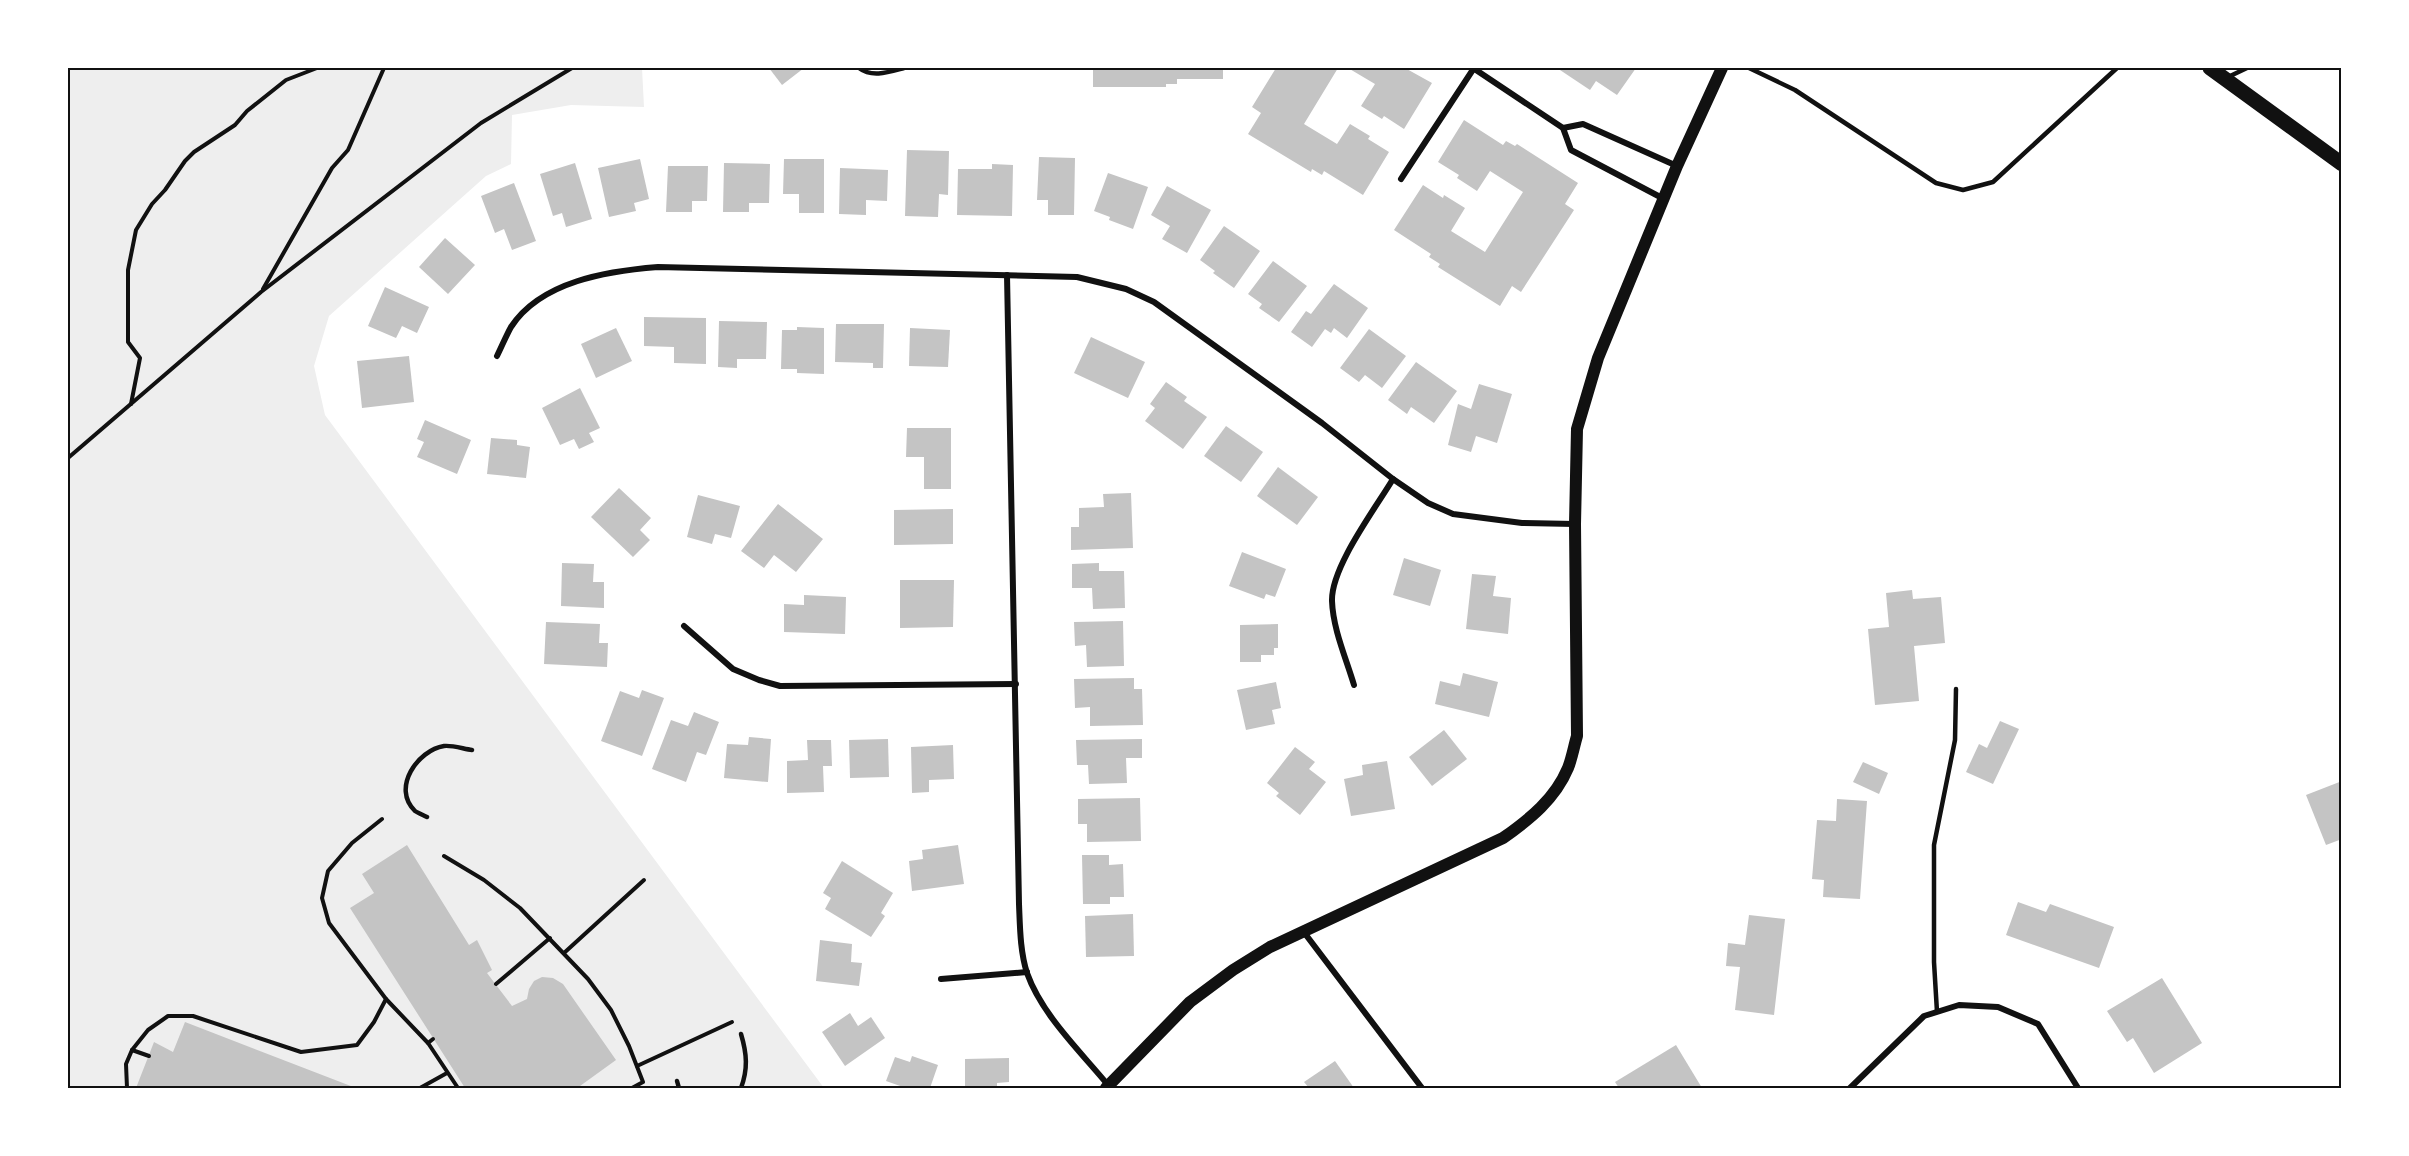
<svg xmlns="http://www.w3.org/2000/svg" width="2409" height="1156" font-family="'PT Sans',sans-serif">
	<rect width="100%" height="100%" fill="#fff"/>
	<path fill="#eee" d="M 68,68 L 642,68 L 644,107 L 571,105 L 512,115 L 511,164 L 486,176 L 329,316 L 314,366 L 325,415 L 824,1088 L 68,1088 Z"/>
	<g fill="#c4c4c4">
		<path d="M 769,68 L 804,68 L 782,85 Z"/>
		<path d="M 1093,68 L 1223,68 L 1223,79 L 1177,79 L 1177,84 L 1166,84 L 1166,87 L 1093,87 Z"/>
		<path d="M 1276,68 L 1338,68 L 1304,124 L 1337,144 L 1350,124 L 1370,136 L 1368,139 L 1389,152 L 1363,195 L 1324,171 L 1322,175 L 1312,169 L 1311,172 L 1248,134 L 1261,113 L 1252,107 Z"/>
		<path d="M 1348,68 L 1405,68 L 1432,83 L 1404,129 L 1384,116 L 1382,119 L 1361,106 L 1375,84 Z"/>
		<path d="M 1557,68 L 1636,68 L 1617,95 L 1596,81 L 1590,90 Z"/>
		<path d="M 1464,120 L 1503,145 L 1506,141 L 1515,146 L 1517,144 L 1578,183 L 1565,204 L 1574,210 L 1521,292 L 1512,286 L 1500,306 L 1438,267 L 1440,264 L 1429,257 L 1431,254 L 1394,230 L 1423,185 L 1443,198 L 1444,195 L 1465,208 L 1451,231 L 1485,252 L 1523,192 L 1490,171 L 1477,191 L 1457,178 L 1459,175 L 1438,162 Z"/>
		<path d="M 907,150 L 949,151 L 948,195 L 939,194 L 938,217 L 905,216 Z"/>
		<path d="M 1039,157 L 1075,158 L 1074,215 L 1048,215 L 1048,200 L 1037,200 Z"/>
		<path d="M 640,159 L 649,199 L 634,203 L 636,211 L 609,217 L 598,168 Z"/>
		<path d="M 784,159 L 824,159 L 824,213 L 799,213 L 799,194 L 783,194 Z"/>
		<path d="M 575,163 L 592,219 L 566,227 L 562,213 L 553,216 L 540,174 Z"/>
		<path d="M 724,163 L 770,164 L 769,203 L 749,203 L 749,212 L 723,212 Z"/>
		<path d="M 992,164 L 1013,165 L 1012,216 L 957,215 L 958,169 L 992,169 Z"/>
		<path d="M 668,166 L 708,166 L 707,201 L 692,201 L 692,212 L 666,212 Z"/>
		<path d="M 840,168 L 888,170 L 887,201 L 866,200 L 866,215 L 839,214 Z"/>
		<path d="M 1108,173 L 1148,187 L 1133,229 L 1109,220 L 1110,217 L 1094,211 Z"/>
		<path d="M 514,183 L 536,241 L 512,250 L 504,229 L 495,233 L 481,196 Z"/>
		<path d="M 1167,186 L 1211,210 L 1187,253 L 1162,239 L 1170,226 L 1151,215 Z"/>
		<path d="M 1224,226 L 1260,251 L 1234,288 L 1213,273 L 1215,271 L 1200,260 Z"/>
		<path d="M 445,238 L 475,265 L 448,294 L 419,267 Z"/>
		<path d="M 1273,261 L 1307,286 L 1279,322 L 1259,308 L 1262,304 L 1248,294 Z"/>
		<path d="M 1334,284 L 1368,308 L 1347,338 L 1334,328 L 1331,333 L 1325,329 L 1312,347 L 1291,332 L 1306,311 L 1311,314 Z"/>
		<path d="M 385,287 L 429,307 L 417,333 L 402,326 L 396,338 L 368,326 Z"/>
		<path d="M 644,317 L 706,318 L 706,364 L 674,363 L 674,347 L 644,346 Z"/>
		<path d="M 719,321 L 767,322 L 766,359 L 737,359 L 737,368 L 718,367 Z"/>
		<path d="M 836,324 L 884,324 L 883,368 L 873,368 L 873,363 L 835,362 Z"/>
		<path d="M 797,327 L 824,328 L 824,374 L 797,373 L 797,369 L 781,369 L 782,330 L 797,330 Z"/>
		<path d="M 616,328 L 632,361 L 596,378 L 581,344 Z"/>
		<path d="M 910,328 L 950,330 L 948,367 L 909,366 Z"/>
		<path d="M 1369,329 L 1406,356 L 1382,388 L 1365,375 L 1359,382 L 1340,368 Z"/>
		<path d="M 1091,337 L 1145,362 L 1128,398 L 1074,373 Z"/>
		<path d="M 409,356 L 414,402 L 362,408 L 357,361 Z"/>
		<path d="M 1416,362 L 1457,391 L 1434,423 L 1411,407 L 1407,414 L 1388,400 Z"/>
		<path d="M 1166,382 L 1187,397 L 1184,401 L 1207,417 L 1183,449 L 1145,421 L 1155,408 L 1150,404 Z"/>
		<path d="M 1479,384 L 1512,394 L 1497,443 L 1476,436 L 1471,452 L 1448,445 L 1458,404 L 1471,409 Z"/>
		<path d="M 580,388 L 600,428 L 589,433 L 594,442 L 579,449 L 574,439 L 560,445 L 542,408 Z"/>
		<path d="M 425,420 L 471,440 L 457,474 L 417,457 L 424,442 L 417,439 Z"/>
		<path d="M 1226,426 L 1263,452 L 1241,482 L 1204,456 Z"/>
		<path d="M 907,428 L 951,428 L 951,489 L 924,489 L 924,457 L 906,457 Z"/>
		<path d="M 491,438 L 517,440 L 517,445 L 530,447 L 526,478 L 487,474 Z"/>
		<path d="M 1278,467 L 1318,497 L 1297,525 L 1257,496 Z"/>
		<path d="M 619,488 L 651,518 L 640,530 L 650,540 L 633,557 L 591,517 Z"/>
		<path d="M 1131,493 L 1133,548 L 1071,550 L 1071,527 L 1079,527 L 1079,508 L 1104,507 L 1103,494 Z"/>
		<path d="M 698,495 L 740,506 L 731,538 L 715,534 L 712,544 L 687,537 Z"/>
		<path d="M 778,504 L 823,539 L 796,572 L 774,555 L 764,568 L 741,551 Z"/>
		<path d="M 953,509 L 953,544 L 894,545 L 894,510 Z"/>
		<path d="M 1242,552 L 1286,569 L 1275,597 L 1266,594 L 1264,599 L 1229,586 Z"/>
		<path d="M 1404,558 L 1441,570 L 1430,606 L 1393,595 Z"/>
		<path d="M 562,563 L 594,564 L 593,582 L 604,582 L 604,608 L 561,606 Z"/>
		<path d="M 1099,563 L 1099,571 L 1124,571 L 1125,608 L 1093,609 L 1092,588 L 1072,588 L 1072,564 Z"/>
		<path d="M 1472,574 L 1496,576 L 1493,596 L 1511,598 L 1508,634 L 1466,629 Z"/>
		<path d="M 900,580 L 954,580 L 953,627 L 900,628 Z"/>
		<path d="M 1912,590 L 1913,599 L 1941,597 L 1945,643 L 1914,646 L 1919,701 L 1875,705 L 1868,629 L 1889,627 L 1886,593 Z"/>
		<path d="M 804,595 L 846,597 L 845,634 L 784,632 L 784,604 L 804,605 Z"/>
		<path d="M 1123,621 L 1124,666 L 1087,667 L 1086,645 L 1075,646 L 1074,622 Z"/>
		<path d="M 546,622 L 600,624 L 599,643 L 608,643 L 607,667 L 544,664 Z"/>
		<path d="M 1278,624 L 1278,648 L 1274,648 L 1274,655 L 1261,655 L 1261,662 L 1240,662 L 1240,625 Z"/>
		<path d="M 1463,673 L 1498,682 L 1489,717 L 1435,704 L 1440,681 L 1460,686 Z"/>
		<path d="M 1134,678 L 1134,689 L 1142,689 L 1143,725 L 1090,726 L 1090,707 L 1075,708 L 1074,679 Z"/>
		<path d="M 1276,682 L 1281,708 L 1272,710 L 1275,724 L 1246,730 L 1237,690 Z"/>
		<path d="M 642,690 L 664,698 L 642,756 L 601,741 L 620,691 L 639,698 Z"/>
		<path d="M 694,712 L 719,722 L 706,755 L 697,752 L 686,782 L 652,769 L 671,720 L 688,726 Z"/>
		<path d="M 2000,721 L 2019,729 L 1993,784 L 1966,772 L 1979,744 L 1987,748 Z"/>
		<path d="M 1444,730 L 1467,759 L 1432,786 L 1409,757 Z"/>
		<path d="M 749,737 L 771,739 L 768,782 L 724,778 L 727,744 L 748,745 Z"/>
		<path d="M 888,739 L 889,777 L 850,778 L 849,740 Z"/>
		<path d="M 1142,739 L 1142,758 L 1126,758 L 1127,783 L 1089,784 L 1088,765 L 1077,765 L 1076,740 Z"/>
		<path d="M 807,740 L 831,740 L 832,766 L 823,766 L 824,792 L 787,793 L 787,761 L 808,760 Z"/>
		<path d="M 953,745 L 954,779 L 929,780 L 929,792 L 912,793 L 911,747 Z"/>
		<path d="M 1295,747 L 1315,762 L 1309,769 L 1326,782 L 1300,815 L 1276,796 L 1279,793 L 1267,783 Z"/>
		<path d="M 1387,761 L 1395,809 L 1351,816 L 1344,779 L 1363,775 L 1362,765 Z"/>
		<path d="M 1863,762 L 1888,773 L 1879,794 L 1853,782 Z"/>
		<path d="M 2342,781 L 2342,839 L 2326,845 L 2306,795 Z"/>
		<path d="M 1140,798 L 1141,841 L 1087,842 L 1087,824 L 1078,824 L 1078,799 Z"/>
		<path d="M 1837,799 L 1867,801 L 1860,899 L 1823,897 L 1824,880 L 1812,879 L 1817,820 L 1836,821 Z"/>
		<path d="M 407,845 L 469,945 L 477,940 L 492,970 L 487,973 L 512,1006 L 527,999 L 529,989 L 534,981 L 542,977 L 553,978 L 563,984 L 616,1060 L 580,1086 L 586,1088 L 465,1088 L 350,908 L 374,893 L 362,874 Z"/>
		<path d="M 958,845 L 964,884 L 912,891 L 909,861 L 923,859 L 922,850 Z"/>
		<path d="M 1082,855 L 1109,855 L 1109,865 L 1123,864 L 1124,897 L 1110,897 L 1110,904 L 1083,904 Z"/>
		<path d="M 842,861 L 893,893 L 881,913 L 885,916 L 871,937 L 825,909 L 831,898 L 823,893 Z"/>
		<path d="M 2018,902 L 2046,912 L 2050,904 L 2114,927 L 2099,968 L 2006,935 Z"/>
		<path d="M 1133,914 L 1134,956 L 1086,957 L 1085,916 Z"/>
		<path d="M 1749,915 L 1785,919 L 1774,1015 L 1735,1010 L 1740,967 L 1726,966 L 1728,943 L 1745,945 Z"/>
		<path d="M 820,940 L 852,944 L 851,962 L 862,963 L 859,986 L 816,981 Z"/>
		<path d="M 2162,978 L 2202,1043 L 2154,1073 L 2133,1038 L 2127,1042 L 2107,1011 Z"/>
		<path d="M 850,1013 L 858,1026 L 871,1017 L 885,1038 L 845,1066 L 822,1032 Z"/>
		<path d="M 185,1022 L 356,1088 L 136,1088 L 154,1042 L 173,1052 Z"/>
		<path d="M 1676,1045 L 1702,1088 L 1619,1088 L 1615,1082 Z"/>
		<path d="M 912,1056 L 938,1065 L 930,1088 L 903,1088 L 903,1087 L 886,1081 L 895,1057 L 910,1062 Z"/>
		<path d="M 1009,1058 L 1009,1082 L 997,1083 L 997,1088 L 965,1088 L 965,1059 Z"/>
		<path d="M 1335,1061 L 1354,1088 L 1309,1088 L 1304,1082 Z"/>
	</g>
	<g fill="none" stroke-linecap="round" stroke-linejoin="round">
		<g stroke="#111" stroke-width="4">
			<path d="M 263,289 L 332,168 L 348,150 L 384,68"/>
			<path d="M 131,404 L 140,358 L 128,342 L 128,270 L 136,230 L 152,204 L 165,190 L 185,161 L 194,152 L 235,125 L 247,111 L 286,80 L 317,68"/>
			<path d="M 68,458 L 261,292 L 481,123 L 572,68"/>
			<path d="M 382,819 L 352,843 L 328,871 L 322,898 L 329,923 L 386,999 L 428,1043"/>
			<path d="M 444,856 L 484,880 L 520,908 L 588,979 L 611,1010 L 629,1046 L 643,1082 L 632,1088"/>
			<path d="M 564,953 L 644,880"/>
			<path d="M 496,984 L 550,938"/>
			<path d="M 433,1039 L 428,1043 L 458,1088"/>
			<path d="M 132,1050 L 148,1030 L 168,1016 L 193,1016 L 301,1052 L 357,1045 L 374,1022 L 386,999"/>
			<path d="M 637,1066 L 732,1022"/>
			<path d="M 127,1088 L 126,1064 L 132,1050 L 149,1056"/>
			<path d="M 420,1088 L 447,1073"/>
		</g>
		<g stroke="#111" stroke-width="4.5">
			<path d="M 859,68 C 872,78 889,72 904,68"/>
			<path d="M 1749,68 L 1795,90 L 1936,183 L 1963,190 L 1993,182 L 2117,68"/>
			<path d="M 2228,77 L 2247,68"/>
			<path d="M 427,817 C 423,815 418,813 415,811 C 391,788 418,750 444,746 C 452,745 464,749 472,750"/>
			<path d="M 1937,1012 L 1934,962 L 1934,845 L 1955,740 L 1956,689"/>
			<path d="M 741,1034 C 747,1054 748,1069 741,1088"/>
			<path d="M 677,1081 L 679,1088"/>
		</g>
		<g stroke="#111" stroke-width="6">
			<path d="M 1473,68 L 1563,128 L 1571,150 L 1664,199"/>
			<path d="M 1563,128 L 1583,124 L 1677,166"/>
			<path d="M 1401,179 L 1474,68"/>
			<path d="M 1007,275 L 1019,904 C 1020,927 1020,951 1027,973 C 1042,1015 1080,1051 1108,1085"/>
			<path d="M 497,356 C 502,346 506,336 511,327 C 541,281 608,271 658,267 L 1077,277 L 1126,289 L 1154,302 L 1322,423 L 1393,479 L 1428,503 L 1453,514 L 1522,523 L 1575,524"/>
			<path d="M 684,626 L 733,669 L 759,680 L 780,686 L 1016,684"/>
			<path d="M 1354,685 C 1346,658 1333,629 1332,601 C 1331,567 1375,509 1393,479"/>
			<path d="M 1303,931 L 1422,1088"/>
			<path d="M 941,979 L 1027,972"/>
			<path d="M 1850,1088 L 1924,1016 L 1959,1005 L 1998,1007 L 2038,1024 L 2078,1088"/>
		</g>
		<path stroke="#111" stroke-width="12" d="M 1106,1088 L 1190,1002 L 1233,970 L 1270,947 L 1503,838 C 1530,819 1555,799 1568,768 C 1572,758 1574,746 1577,736 L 1575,524 L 1577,429 L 1598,358 L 1677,166 L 1722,68"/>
		<path stroke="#111" stroke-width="15" d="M 2210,68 L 2342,164"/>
	</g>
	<rect width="2409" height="1156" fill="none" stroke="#ffffff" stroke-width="138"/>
	<rect x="69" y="69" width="2271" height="1018" fill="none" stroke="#111" stroke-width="2"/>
</svg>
